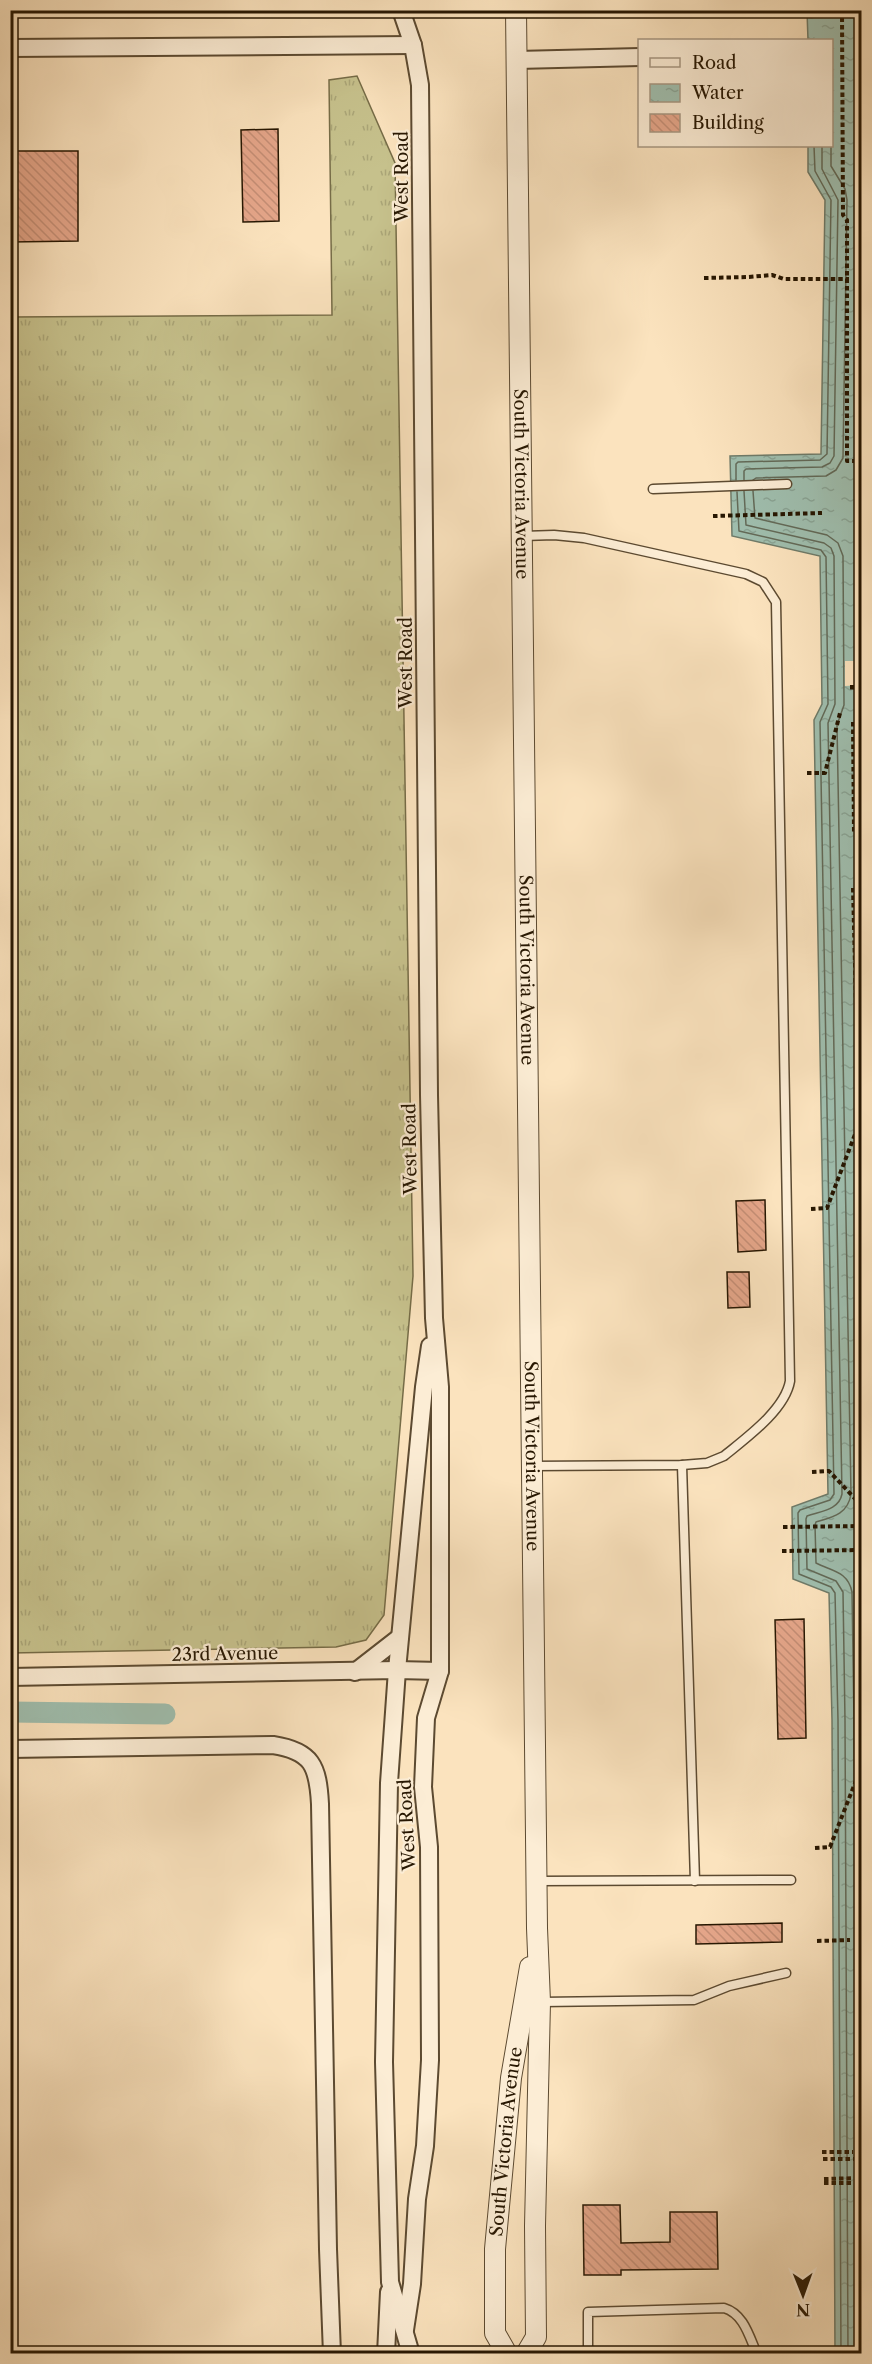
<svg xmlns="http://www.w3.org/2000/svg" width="872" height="2364" font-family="'Libre Caslon Text',serif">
	<defs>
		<pattern id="grass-tufts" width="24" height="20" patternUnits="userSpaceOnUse" patternTransform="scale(1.5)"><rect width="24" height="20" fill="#c6c18c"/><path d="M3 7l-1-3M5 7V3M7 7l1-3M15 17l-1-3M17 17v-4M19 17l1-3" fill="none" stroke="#aaa577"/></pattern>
		<pattern id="water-ripples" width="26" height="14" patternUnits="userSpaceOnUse" patternTransform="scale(1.5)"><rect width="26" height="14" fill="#9fbeae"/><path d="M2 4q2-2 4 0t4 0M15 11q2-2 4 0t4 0" fill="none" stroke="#89a394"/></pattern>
		<pattern id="building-back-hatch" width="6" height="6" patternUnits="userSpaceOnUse" patternTransform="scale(1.5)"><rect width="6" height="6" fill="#e5a68a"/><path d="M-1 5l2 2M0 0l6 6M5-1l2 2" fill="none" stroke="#c48e75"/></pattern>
	</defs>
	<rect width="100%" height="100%" fill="#fbe3be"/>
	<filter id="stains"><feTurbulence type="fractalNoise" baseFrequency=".00333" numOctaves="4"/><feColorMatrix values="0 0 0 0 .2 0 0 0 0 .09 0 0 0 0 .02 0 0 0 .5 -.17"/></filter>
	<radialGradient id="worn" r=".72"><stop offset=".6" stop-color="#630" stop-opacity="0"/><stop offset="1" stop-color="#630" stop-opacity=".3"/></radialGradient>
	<path fill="url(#grass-tufts)" stroke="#766c47" stroke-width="1.5" d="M 357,76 L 395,163 L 413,1276 L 384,1615 L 366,1640 L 336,1647 L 11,1653 L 11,317 L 332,315 L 329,80 Z"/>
	<path fill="url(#water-ripples)" stroke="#6f7b69" stroke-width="1.5" d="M 807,11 L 861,11 L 861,2353 L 835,2353 L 832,1720 L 829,1593 L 793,1579 L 792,1507 L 828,1494 L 814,720 L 822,704 L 820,556 L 732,536 L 730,456 L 821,454 L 825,200 L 808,172 L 808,146 L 832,146 L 832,40 L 808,40 Z"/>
	<path fill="#fbe3be" d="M 845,661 L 861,661 L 861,685 L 845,686 Z"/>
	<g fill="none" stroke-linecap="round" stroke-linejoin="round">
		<g stroke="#636a58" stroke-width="1.5">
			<path d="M 736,480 L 736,464 L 738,462 L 820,460 L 827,454 L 831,200 L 815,171 L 814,146"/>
			<path d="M 744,480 L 744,471 L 746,469 L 822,467 L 830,463 L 834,456 L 838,200 L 822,169 L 822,146"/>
			<path d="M 753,480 L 756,478 L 826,476 L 836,470 L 843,458 L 847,200 L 845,189 L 831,166 L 831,146"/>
			<path d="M 744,491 L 746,525 L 824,543 L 831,548 L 834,556 L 835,704 L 828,723 L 842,1494 C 839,1510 821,1511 807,1516 L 806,1519 L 807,1569 L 836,1581 L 843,1592 L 845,1720 L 848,2354"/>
			<path d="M 753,491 L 755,518 L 827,535 L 838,543 L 843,556 L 844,705 L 837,725 L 851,1494 C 848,1514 833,1517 816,1522 L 815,1525 L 816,1563 C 831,1571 848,1571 852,1592 L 854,1720 L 857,2354"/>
			<path d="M 737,492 L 739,531 L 821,550 L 826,557 L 828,704 L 820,722 L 834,1494 L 830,1500 L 800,1510 L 798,1513 L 799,1574 L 831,1587 L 835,1593 L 838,1720 L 841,2354"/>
		</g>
		<path stroke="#9fbeae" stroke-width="21" d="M 10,1712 L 165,1714"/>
	</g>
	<g fill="url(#building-back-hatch)" stroke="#271702" stroke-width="1.5">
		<path d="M 278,129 L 279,221 L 243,222 L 241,130 Z"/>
		<path d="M 10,151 L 78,151 L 78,241 L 10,242 Z"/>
		<path d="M 765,1200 L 766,1250 L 738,1252 L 736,1201 Z"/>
		<path d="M 727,1272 L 749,1272 L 750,1307 L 728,1308 Z"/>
		<path d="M 804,1619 L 806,1738 L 778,1739 L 775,1620 Z"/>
		<path d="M 782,1923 L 782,1942 L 696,1944 L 696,1925 Z"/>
		<path d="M 583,2205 L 620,2205 L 621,2243 L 670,2242 L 670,2212 L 717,2212 L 718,2269 L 621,2270 L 621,2275 L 584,2275 Z"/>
	</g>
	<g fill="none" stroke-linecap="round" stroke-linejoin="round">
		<defs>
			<g id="service">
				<path d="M 653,489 L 787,484"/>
				<path d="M 523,536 L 554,535 L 584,538 L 746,574 L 763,582 L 776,602 L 790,1381 C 785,1410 746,1438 724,1456 L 707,1463 L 682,1465 L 531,1466"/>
				<path d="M 682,1465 L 695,1881"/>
				<path d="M 537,1881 L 791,1880"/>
				<path d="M 541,2002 L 694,2000 L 729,1986 L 786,1973"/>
				<path d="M 588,2354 L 588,2312 L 724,2308 C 744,2314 749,2336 757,2354"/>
			</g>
			<g id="minor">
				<path d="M 401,10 L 413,45 L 420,85 L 429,1095 L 434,1318 L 440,1387 L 440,1671 L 426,1718 L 423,1787 L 429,1847 L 430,2060 L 425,2146 L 417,2199 L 412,2284 L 405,2330"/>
				<path d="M 10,48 L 413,45"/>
				<path d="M 517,60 L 640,57"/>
				<path d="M 355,1672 L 400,1637"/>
				<path d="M 10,1677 L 397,1670 L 440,1671"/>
				<path d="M 10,1749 L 273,1745 C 312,1751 318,1766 320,1804 L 328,2249 L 332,2354"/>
				<path d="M 386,2354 L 389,2292"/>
				<path d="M 411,2354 L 390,2282 L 384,2062 L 389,1783 L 397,1670 L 424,1387 L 430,1346"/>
			</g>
			<g id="tertiary">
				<path id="s1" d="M 516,10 L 537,1928 L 540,2002 L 535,2226 L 536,2337 L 526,2354"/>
				<path id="s2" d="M 507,2354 L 495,2333 L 495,2249 L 511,2078 L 530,1967"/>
			</g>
		</defs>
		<use href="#service" stroke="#5c4a31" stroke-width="11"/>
		<use href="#minor" stroke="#5c4a31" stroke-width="20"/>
		<use href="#tertiary" stroke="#5c4a31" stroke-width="22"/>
		<g stroke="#271702" stroke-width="4" stroke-dasharray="4.5 3" stroke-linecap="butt">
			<path d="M 842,10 L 843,215 L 847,220 L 847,461 L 862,461"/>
			<path d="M 704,278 L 749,277 L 772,275 L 784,279 L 849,279"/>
			<path d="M 713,516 L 822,513"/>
			<path d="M 852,685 L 852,692"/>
			<path d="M 853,722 L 854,832"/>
			<path d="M 807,773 L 825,773 L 840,713"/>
			<path d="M 854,798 L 862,798"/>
			<path d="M 853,888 L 862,1236"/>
			<path d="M 811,1209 L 827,1208 L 857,1129"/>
			<path d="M 812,1472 L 829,1471 L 862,1506"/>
			<path d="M 783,1527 L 862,1526"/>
			<path d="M 782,1551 L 862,1550"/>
			<path d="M 862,1602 L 862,1603"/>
			<path d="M 815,1848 L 830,1847 L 857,1778"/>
			<path d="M 817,1941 L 850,1940"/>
			<path d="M 822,2152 L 853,2152"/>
			<path d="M 823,2159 L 862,2159"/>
			<path d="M 824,2179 L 862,2178"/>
			<path d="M 824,2183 L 853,2183"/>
		</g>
		<use href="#service" stroke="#fcedd5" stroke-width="8"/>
		<use href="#minor" stroke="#fcedd5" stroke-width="16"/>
		<use href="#tertiary" stroke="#fcedd5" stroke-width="20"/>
	</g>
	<g text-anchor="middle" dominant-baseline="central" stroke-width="4.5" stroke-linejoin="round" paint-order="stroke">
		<g font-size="18" fill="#271702" stroke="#fcedd5">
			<text transform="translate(402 177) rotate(-90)">West Road</text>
			<text stroke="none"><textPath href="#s1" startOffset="474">South Victoria Avenue</textPath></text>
			<text transform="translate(406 663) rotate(-90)">West Road</text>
			<text stroke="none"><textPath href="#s1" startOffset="960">South Victoria Avenue</textPath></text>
			<text transform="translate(410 1149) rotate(-91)">West Road</text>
			<text stroke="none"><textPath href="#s1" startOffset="1446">South Victoria Avenue</textPath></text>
			<text transform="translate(225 1654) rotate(-1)">23rd Avenue</text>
			<text transform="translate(407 1825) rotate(-93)">West Road</text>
			<text stroke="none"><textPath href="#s2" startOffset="216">South Victoria Avenue</textPath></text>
		</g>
	</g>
	<rect width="872" height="2364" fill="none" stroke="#fbe3be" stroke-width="36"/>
	<rect x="12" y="12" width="848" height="2340" fill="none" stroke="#271702" stroke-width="3"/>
	<rect x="18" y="18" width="836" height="2328" fill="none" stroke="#271702" stroke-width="1.5"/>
	<rect x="638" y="39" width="195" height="108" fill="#fcedd5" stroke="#a79781" stroke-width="1.5"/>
	<rect x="650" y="58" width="30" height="9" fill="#fcedd5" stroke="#a79781" stroke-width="1.5"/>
	<text x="692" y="69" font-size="18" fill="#271702">Road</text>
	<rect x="650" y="84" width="30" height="18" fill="url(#water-ripples)" stroke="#a79781" stroke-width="1.5"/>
	<text x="692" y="99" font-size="18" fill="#271702">Water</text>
	<rect x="650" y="114" width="30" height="18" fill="url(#building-back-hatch)" stroke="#a79781" stroke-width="1.5"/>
	<text x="692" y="129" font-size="18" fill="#271702">Building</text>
	<g transform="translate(803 2295) rotate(179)" stroke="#fcedd5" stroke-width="4.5" paint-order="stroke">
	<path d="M0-4.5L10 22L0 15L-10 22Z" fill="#271702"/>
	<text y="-9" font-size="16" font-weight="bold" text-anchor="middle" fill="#271702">N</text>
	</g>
	<rect width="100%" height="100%" filter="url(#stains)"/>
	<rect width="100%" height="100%" fill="url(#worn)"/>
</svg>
